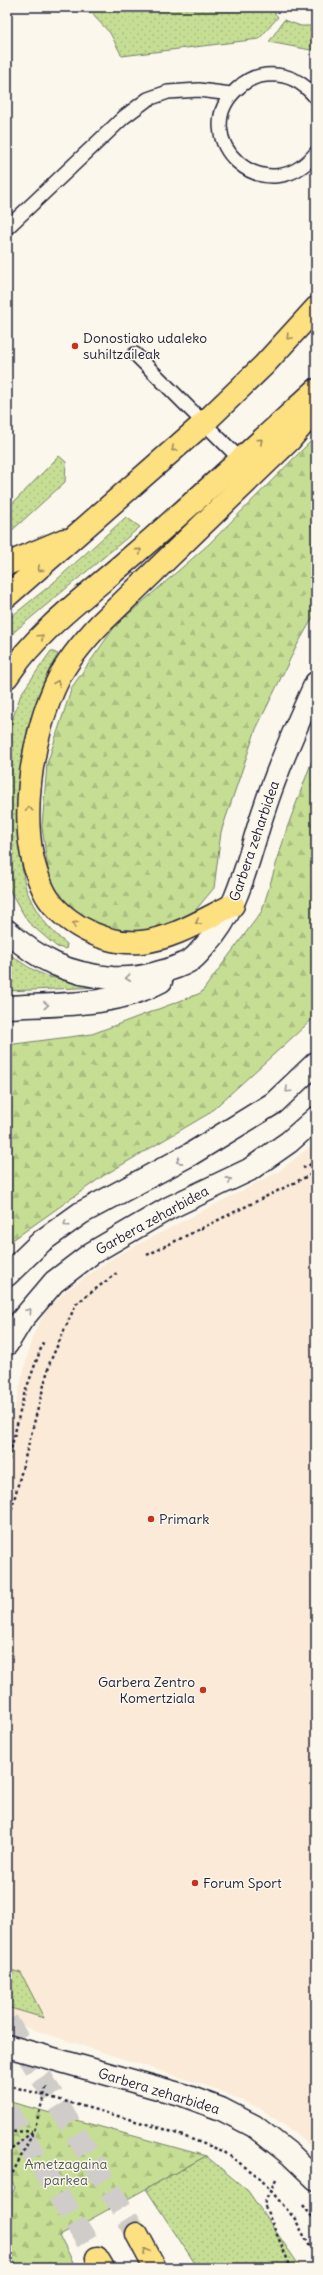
<svg xmlns="http://www.w3.org/2000/svg" width="323" height="2275" font-family="Delius,sans-serif">
	<defs>
		<pattern id="grass-dots" width="8" height="8" patternUnits="userSpaceOnUse"><rect width="8" height="8" fill="#c6de94"/><path d="M2 2h.1M6 6h.1" fill="none" stroke="#aabe80" stroke-width="1.8" stroke-linecap="round"/></pattern>
		<pattern id="forest-firs" width="22" height="20" patternUnits="userSpaceOnUse"><rect width="22" height="20" fill="#c6de94"/><path d="M5 1l3.5 6h-7zM16 11l3.5 6h-7z" fill="#aabe80"/></pattern>
	</defs>
	<rect width="100%" height="100%" fill="#fbf7ec"/>
	<filter id="ink" filterUnits="userSpaceOnUse"><feTurbulence type="fractalNoise" baseFrequency=".025" numOctaves="2"/><feDisplacementMap in="SourceGraphic" scale="8" xChannelSelector="R" yChannelSelector="G"/><feConvolveMatrix kernelMatrix="1 2 1 2 8 2 1 2 1" color-interpolation-filters="sRGB"/></filter>
	<g filter="url(#ink)">
		<path fill="#faead7" d="M 316,1142 L 316,2152 L 297,2134 L 261,2109 L 216,2089 L 7,2021 L 7,1439 L 32,1338 L 45,1312 L 66,1291 L 114,1257 L 278,1172 Z"/>
		<g fill="url(#grass-dots)" stroke="#748068">
			<path d="M 69,7 L 269,7 L 278,17 L 259,39 L 122,56 L 110,33 L 91,13 L 72,11 Z"/>
			<path d="M 284,20 L 301,26 L 316,26 L 316,51 L 269,42 Z"/>
			<path d="M 59,456 L 66,462 L 65,482 L 7,535 L 7,509 Z"/>
			<path d="M 126,517 L 140,527 L 15,631 L 7,641 L 7,620 L 52,584 Z"/>
			<path d="M 51,651 L 58,654 C 23,709 12,802 22,865 C 23,873 24,882 26,889 C 35,912 48,929 67,944 L 66,949 L 57,947 L 28,922 L 7,886 L 7,735 L 21,694 Z"/>
			<path d="M 7,952 C 20,962 34,972 50,977 C 67,982 86,976 101,987 L 7,991 Z"/>
			<path d="M 7,1969 L 21,1973 L 44,2018 L 7,2007 Z"/>
			<path d="M 206,2156 L 248,2191 L 301,2268 L 198,2268 L 146,2189 Z"/>
		</g>
		<g fill="url(#forest-firs)" stroke="#748068">
			<path d="M 316,436 L 316,612 L 296,647 L 256,729 L 221,832 L 214,888 L 194,912 L 172,927 L 131,937 L 94,927 L 60,901 L 49,876 L 42,827 L 47,764 L 72,687 L 116,625 L 209,544 Z"/>
			<path d="M 316,750 L 316,1016 L 208,1114 L 103,1176 L 7,1244 L 7,1045 L 92,1034 L 201,993 L 262,911 L 287,828 Z"/>
			<path d="M 7,2101 L 206,2156 L 60,2236 L 76,2268 L 7,2268 L 7,2202 L 15,2188 L 7,2169 Z"/>
		</g>
		<g fill="none" stroke-linecap="round" stroke-linejoin="round">
			<g stroke="#d0ccc9" stroke-width="22" stroke-dasharray="22 11" stroke-linecap="butt">
				<path d="M 7,2021 L 137,2234"/>
				<path d="M 7,2110 L 97,2258"/>
			</g>
			<defs>
				<g id="lane">
					<path d="M 316,98 C 303,82 288,73 266,75 C 255,76 245,81 237,89 C 185,137 265,215 316,153"/>
					<path d="M 7,228 L 124,117 L 148,99 L 168,92 L 199,90 L 231,94"/>
					<path d="M 135,354 L 240,459"/>
				</g>
				<g id="secondary">
					<path d="M 7,931 C 40,961 68,974 112,978 C 127,979 143,977 157,973 C 169,970 181,966 191,960 C 196,957 200,951 204,947 C 241,908 248,855 265,807 C 279,764 297,724 316,683"/>
					<path d="M 7,1007 C 60,1004 114,1007 161,981"/>
					<path d="M 7,1275 L 42,1241 L 81,1213 L 191,1154 L 274,1103 L 316,1063"/>
					<path d="M 7,1344 L 21,1321 L 54,1282 L 92,1253 L 169,1208 L 249,1170 L 289,1142 L 316,1118"/>
					<path d="M 7,2046 L 183,2095 L 221,2109 L 254,2126 L 291,2155 L 316,2179"/>
				</g>
				<g id="primary">
					<path d="M 137,2234 L 155,2268"/>
					<path d="M 97,2258 L 103,2268"/>
				</g>
				<g id="highway">
					<path d="M 7,564 L 64,540"/>
					<path d="M 7,596 L 204,423 L 264,365 L 316,308"/>
					<path d="M 7,677 C 37,631 90,593 131,557 C 194,503 255,446 316,390"/>
					<path d="M 233,905 C 204,919 173,939 141,942 C 119,944 99,938 80,927 C 65,918 50,905 43,889 C 15,831 31,734 59,678 C 69,658 84,641 99,625 L 290,440 L 316,409"/>
				</g>
			</defs>
			<use href="#lane" stroke="#22223b" stroke-width="16"/>
			<use href="#secondary" stroke="#22223b" stroke-width="25"/>
			<use href="#primary" stroke="#22223b" stroke-width="25"/>
			<use href="#highway" stroke="#22223b" stroke-width="25"/>
			<g stroke="#22223b" stroke-width="2.5" stroke-dasharray="3 3" stroke-linecap="butt">
				<path d="M 303,1168 L 316,1162"/>
				<path d="M 147,1255 L 316,1172"/>
				<path d="M 7,1466 L 24,1395 L 44,1340"/>
				<path d="M 7,1527 L 50,1362 L 76,1304 L 118,1272"/>
				<path d="M 7,2085 L 164,2129 L 223,2151 L 259,2177 L 295,2219 L 316,2258"/>
				<path d="M 7,2132 L 32,2131"/>
				<path d="M 7,2153 L 32,2132"/>
				<path d="M 276,2179 L 264,2204 L 291,2268"/>
				<path d="M 7,2184 L 34,2131 L 47,2085"/>
				<path d="M 303,2205 L 316,2222"/>
			</g>
			<use href="#lane" stroke="#fbf7ec" stroke-width="13"/>
			<use href="#secondary" stroke="#fbf7ec" stroke-width="22"/>
			<use href="#primary" stroke="#fde080" stroke-width="22"/>
			<use href="#highway" stroke="#fde080" stroke-width="22"/>
		</g>
		<defs><path id="oneway-chevron" d="M-2-3.5L2.5 0L-2 3.5" fill="none" stroke-width="1.6" stroke-linecap="round" stroke-linejoin="round"/></defs>
		<g stroke="#9a8a61">
			<use href="#oneway-chevron" transform="translate(289 337) rotate(133)"/>
			<use href="#oneway-chevron" transform="translate(260 441) rotate(-42)"/>
			<use href="#oneway-chevron" transform="translate(174 449) rotate(138)"/>
			<use href="#oneway-chevron" transform="translate(139 551) rotate(-41)"/>
			<use href="#oneway-chevron" transform="translate(40 569) rotate(138)"/>
			<use href="#oneway-chevron" transform="translate(41 637) rotate(-43)"/>
			<use href="#oneway-chevron" transform="translate(57 683) rotate(-68)"/>
			<use href="#oneway-chevron" transform="translate(29 809) rotate(-93)"/>
			<use href="#oneway-chevron" transform="translate(198 922) rotate(154)"/>
			<use href="#oneway-chevron" transform="translate(75 924) rotate(-148)"/>
			<use href="#oneway-chevron" transform="translate(146 2251) rotate(-119)"/>
		</g>
		<g stroke="#99979c">
			<use href="#oneway-chevron" transform="translate(128 978) rotate(174)"/>
			<use href="#oneway-chevron" transform="translate(46 1005) rotate(-3)"/>
			<use href="#oneway-chevron" transform="translate(288 1090) rotate(137)"/>
			<use href="#oneway-chevron" transform="translate(179 1161) rotate(152)"/>
			<use href="#oneway-chevron" transform="translate(229 1180) rotate(-25)"/>
			<use href="#oneway-chevron" transform="translate(66 1224) rotate(144)"/>
			<use href="#oneway-chevron" transform="translate(29 1311) rotate(-50)"/>
		</g>
	</g>
	<g fill="#c8321e" stroke="#fbf7ec" stroke-width="1.5">
		<circle cx="75" cy="346" r="4"/>
		<circle cx="151" cy="1519" r="4"/>
		<circle cx="203" cy="1690" r="4"/>
		<circle cx="195" cy="1883" r="4"/>
	</g>
	<g text-anchor="middle" dominant-baseline="central" stroke-width="3" stroke-linejoin="round" paint-order="stroke">
		<g font-size="14" fill="#22223b" stroke="#fbf7ec" text-anchor="start">
			<text x="83" y="338">Donostiako udaleko<tspan x="83" dy="16">suhiltzaileak</tspan></text>
			<text x="159" y="1519">Primark</text>
			<text x="195" y="1682" text-anchor="end">Garbera Zentro<tspan x="195" dy="16">Komertziala</tspan></text>
			<text x="203" y="1883">Forum Sport</text>
		</g>
		<g font-size="14" fill="#22223b" stroke="#fbf7ec">
			<text transform="translate(254 841) rotate(-71)">Garbera zeharbidea</text>
			<text transform="translate(152 1220) rotate(-29)">Garbera zeharbidea</text>
			<text transform="translate(159 2091) rotate(17)">Garbera zeharbidea</text>
		</g>
		<g font-size="14" fill="#535a56" stroke="#fbf7ec">
			<text x="66" y="2164">Ametzagaina<tspan x="66" dy="16">parkea</tspan></text>
		</g>
	</g>
	<rect width="323" height="2275" fill="none" stroke="#fbf7ec" stroke-width="24"/>
	<rect x="12" y="12" width="299" height="2251" fill="none" stroke="#22223b" stroke-width="1.5" filter="url(#ink)"/>
</svg>
